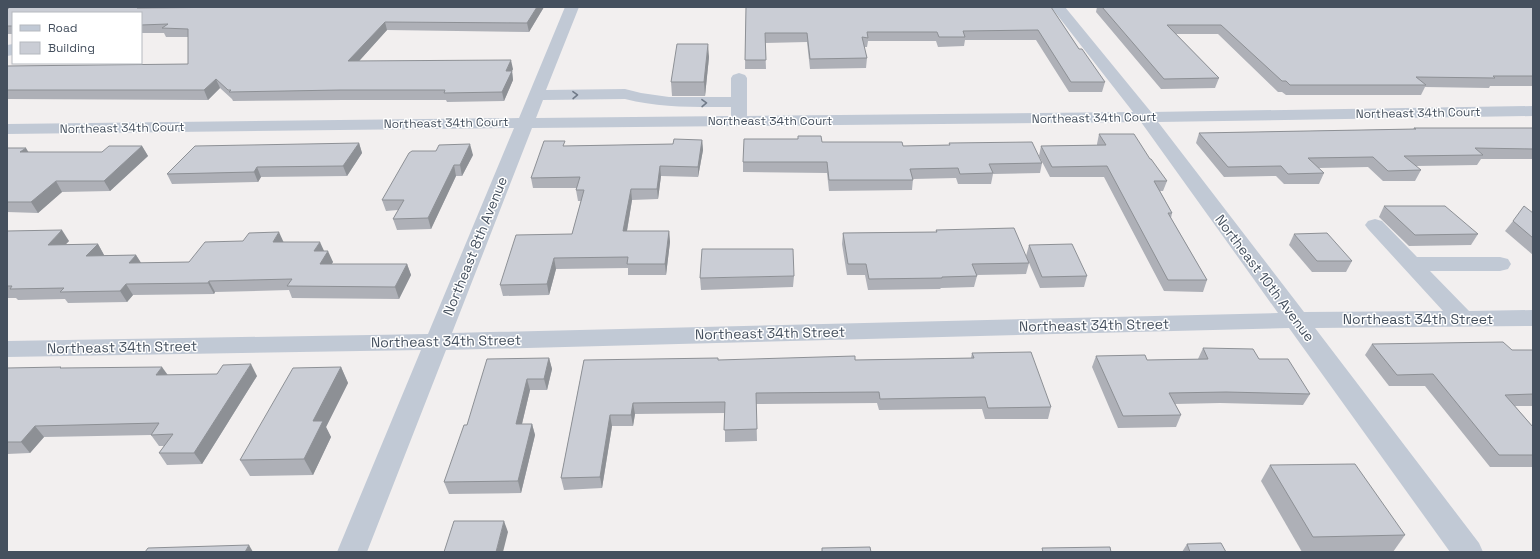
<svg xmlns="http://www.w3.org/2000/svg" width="1540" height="559" font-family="'Space Grotesk',sans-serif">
	<rect width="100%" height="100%" fill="#f2efef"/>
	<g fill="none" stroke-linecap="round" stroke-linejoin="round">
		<g fill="#c1c9d5" fill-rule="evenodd">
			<path d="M 565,7 L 579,7 L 546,90 L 625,89 L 641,93 L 669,97 L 731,97 L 731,78 L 733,75 L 739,73 L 745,75 L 747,78 L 747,116 L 1133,112 L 1051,7 L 1065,7 L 1151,112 L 1533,106 L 1533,116 L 1158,122 L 1304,312 L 1443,311 L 1368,229 L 1365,225 L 1368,221 L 1375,219 L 1382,221 L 1417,257 L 1500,257 L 1508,259 L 1511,264 L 1508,269 L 1500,271 L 1430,271 L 1469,311 L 1533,310 L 1533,326 L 1315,328 L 1479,543 L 1483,552 L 1450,552 L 1289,328 L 446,350 L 367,552 L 337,552 L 421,350 L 7,357 L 7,341 L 428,334 L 514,128 L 7,134 L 7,124 L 519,118 ZM 625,99 C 660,108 695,107 731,107 L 731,116 L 536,118 L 543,100 ZM 1141,122 L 1278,313 L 452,333 L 532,128 Z"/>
			<path d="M 13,44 L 13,55 L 7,56 L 7,45 Z"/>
		</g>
	</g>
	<g fill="#aeb0b7">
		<path d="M 250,7 L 544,7 L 529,32 L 387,30 L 359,61 L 513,69 L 512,71 L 513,80 L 504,101 L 447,102 L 446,100 L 343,100 L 233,101 L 232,99 L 220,88 L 208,100 L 7,99 L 7,66 L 188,64 L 188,37 L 166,37 L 164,33 L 141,33 L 141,13 L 13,13 L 13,34 L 7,34 L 7,9 Z"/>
		<path d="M 746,7 L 1051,7 L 1079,49 L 1105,82 L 1102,92 L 1069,92 L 1036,40 L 965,40 L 964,46 L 938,47 L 936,41 L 868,41 L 867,47 L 864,47 L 867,58 L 866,68 L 810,69 L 807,42 L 765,43 L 766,69 L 745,69 Z"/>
		<path d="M 1097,7 L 1531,7 L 1533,8 L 1533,86 L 1490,86 L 1489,88 L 1425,87 L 1421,95 L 1286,95 L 1282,92 L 1278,92 L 1218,34 L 1176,34 L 1219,78 L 1215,88 L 1161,89 L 1096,12 Z"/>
		<path d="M 709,57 L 705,96 L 672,96 L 671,82 Z"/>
		<path d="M 1414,128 L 1533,128 L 1533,159 L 1481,159 L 1477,165 L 1416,166 L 1421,170 L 1415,181 L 1383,181 L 1368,167 L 1318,168 L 1324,173 L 1319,184 L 1284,184 L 1276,176 L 1224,177 L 1196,143 L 1199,133 L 1413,129 Z"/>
		<path d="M 1099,134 L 1150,159 L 1167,181 L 1163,191 L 1160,191 L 1172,213 L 1171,218 L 1207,280 L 1203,292 L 1164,291 L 1104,177 L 1050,177 L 1039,156 L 1041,146 L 1097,145 L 1097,144 Z"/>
		<path d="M 798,136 L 822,142 L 903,146 L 949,145 L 949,143 L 1042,163 L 1040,173 L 993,174 L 991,184 L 958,184 L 956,178 L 913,179 L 912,190 L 829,191 L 827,173 L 743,172 L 743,162 L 798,139 Z"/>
		<path d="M 702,140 L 703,150 L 698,177 L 661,176 L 658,199 L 632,200 L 627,231 L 669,231 L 670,242 L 666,275 L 628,275 L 628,268 L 556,269 L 549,295 L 503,296 L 500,285 L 572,234 L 581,201 L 578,201 L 576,190 L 577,188 L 533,188 L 531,178 L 565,146 L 673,144 Z"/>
		<path d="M 359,143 L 362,153 L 347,176 L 261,177 L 258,182 L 172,184 L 167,174 Z"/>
		<path d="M 142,146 L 148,156 L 110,191 L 62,192 L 38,213 L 7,212 L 7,148 L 29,152 L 102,152 Z"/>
		<path d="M 473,155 L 462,176 L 456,176 L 431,229 L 397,230 L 393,219 L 398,210 L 386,211 L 382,200 Z"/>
		<path d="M 1384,206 L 1478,234 L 1471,245 L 1409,246 L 1379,217 Z"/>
		<path d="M 1533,213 L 1533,255 L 1505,231 L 1513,221 Z"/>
		<path d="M 936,230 L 1029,263 L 1026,274 L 976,275 L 977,276 L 974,287 L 941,288 L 940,289 L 868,290 L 865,275 L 847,275 L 842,244 L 843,233 L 936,232 Z"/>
		<path d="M 7,231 L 69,241 L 66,244 L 98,244 L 104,255 L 136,255 L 141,263 L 189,262 L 284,242 L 324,251 L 333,262 L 331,264 L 407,264 L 411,275 L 399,299 L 292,298 L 289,290 L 215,292 L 214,294 L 133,295 L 127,302 L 68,303 L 65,299 L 18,300 L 16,298 L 7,298 Z"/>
		<path d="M 1294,234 L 1352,261 L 1346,272 L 1312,272 L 1289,245 Z"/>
		<path d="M 1029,245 L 1087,276 L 1084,287 L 1040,288 L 1026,256 Z"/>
		<path d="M 794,276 L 793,287 L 701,290 L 700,278 Z"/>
		<path d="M 1372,344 L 1512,350 L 1533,350 L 1533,406 L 1515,406 L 1533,427 L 1533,467 L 1490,467 L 1425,386 L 1389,386 L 1365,355 Z"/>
		<path d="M 1203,348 L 1259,359 L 1310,394 L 1303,405 L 1220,403 L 1175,404 L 1181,415 L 1176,427 L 1118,428 L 1092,367 L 1096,356 L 1147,360 L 1198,359 Z"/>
		<path d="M 972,353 L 1051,407 L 1048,419 L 985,419 L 982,409 L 879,410 L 877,403 L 756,404 L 757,441 L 725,442 L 725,413 L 635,414 L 633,426 L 612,426 L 602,488 L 564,490 L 561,478 L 584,360 L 855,360 L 971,358 Z"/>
		<path d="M 549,358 L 552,369 L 547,390 L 530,390 L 522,424 L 532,424 L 535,435 L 521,493 L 449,494 L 444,482 L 467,425 Z"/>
		<path d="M 341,367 L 348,383 L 326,427 L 331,437 L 313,475 L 250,476 L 240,460 Z"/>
		<path d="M 7,368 L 62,368 L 167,375 L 257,376 L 202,464 L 167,465 L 159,453 L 164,446 L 159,446 L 151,435 L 44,437 L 30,453 L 7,454 Z"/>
		<path d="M 1270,465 L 1405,535 L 1393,552 L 1302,552 L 1261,481 Z"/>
		<path d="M 1187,544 L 1226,552 L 1182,552 Z"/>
	</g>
	<g fill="#8d9095">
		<path d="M 537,7 L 544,7 L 529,32 L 527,23 Z"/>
		<path d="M 385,22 L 387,30 L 351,70 L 348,61 Z"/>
		<path d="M 708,44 L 709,57 L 705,96 L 704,82 Z"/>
		<path d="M 511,60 L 513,69 L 512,71 L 513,80 L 504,101 L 502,92 L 506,71 Z"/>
		<path d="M 216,79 L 220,88 L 208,100 L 204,90 Z"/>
		<path d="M 702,140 L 703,150 L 698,177 L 698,167 Z"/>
		<path d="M 359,143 L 362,153 L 347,176 L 343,166 Z"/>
		<path d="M 470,144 L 473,155 L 462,176 L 460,165 Z"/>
		<path d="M 142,146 L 148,156 L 110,191 L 104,181 Z"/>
		<path d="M 26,148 L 32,158 L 20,152 Z"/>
		<path d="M 454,165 L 456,176 L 431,229 L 428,218 Z"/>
		<path d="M 660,166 L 661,176 L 658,199 L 657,189 Z"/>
		<path d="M 257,167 L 261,177 L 258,182 L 254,172 Z"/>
		<path d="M 56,181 L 62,192 L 38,213 L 31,202 Z"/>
		<path d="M 631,189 L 632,200 L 625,242 L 623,231 Z"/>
		<path d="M 62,230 L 69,241 L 55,255 L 48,245 Z"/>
		<path d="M 669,231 L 670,242 L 666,275 L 665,264 Z"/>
		<path d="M 279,232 L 284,243 L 273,242 Z"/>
		<path d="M 320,242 L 325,253 L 314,251 Z"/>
		<path d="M 98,244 L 104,255 L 93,267 L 86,256 Z"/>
		<path d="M 328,251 L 333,262 L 325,275 L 320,264 Z"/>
		<path d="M 136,255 L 143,266 L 129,263 Z"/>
		<path d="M 554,258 L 556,269 L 549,295 L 547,284 Z"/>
		<path d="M 407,264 L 411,275 L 399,299 L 395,287 Z"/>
		<path d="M 209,281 L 215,292 L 214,294 L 208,283 Z"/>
		<path d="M 126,284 L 133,295 L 127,302 L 120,291 Z"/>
		<path d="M 549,358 L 552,369 L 547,390 L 544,379 Z"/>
		<path d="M 251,364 L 257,376 L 202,464 L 194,453 Z"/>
		<path d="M 162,367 L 170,378 L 156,375 Z"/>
		<path d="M 341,367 L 348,383 L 326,427 L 331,437 L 313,475 L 304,459 L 313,421 Z"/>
		<path d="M 527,379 L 530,390 L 519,436 L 516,424 Z"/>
		<path d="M 633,403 L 635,414 L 633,426 L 631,415 Z"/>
		<path d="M 610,415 L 612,426 L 602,488 L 600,477 Z"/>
		<path d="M 532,424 L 535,435 L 521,493 L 518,481 Z"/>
		<path d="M 35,426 L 44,437 L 30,453 L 21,442 Z"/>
		<path d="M 504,521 L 508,532 L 503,552 L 496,552 Z"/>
		<path d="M 249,545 L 253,552 L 245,552 Z"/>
	</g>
	<g fill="#cacdd5" stroke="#8d9095">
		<path d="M 9,7 L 136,7 L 137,8 L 250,7 L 537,7 L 527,23 L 385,22 L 348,61 L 511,60 L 506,71 L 512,71 L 502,92 L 444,93 L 445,90 L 340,90 L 229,92 L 231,90 L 228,90 L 216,79 L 204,90 L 7,90 L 7,66 L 188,64 L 188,29 L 162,28 L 168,24 L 141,25 L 141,13 L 13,13 L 13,26 L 7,26 L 7,9 L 8,9 Z"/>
		<path d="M 746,7 L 1051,7 L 1079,49 L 1082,49 L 1105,82 L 1071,82 L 1038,30 L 963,31 L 965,37 L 939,37 L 937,32 L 867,32 L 868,38 L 862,37 L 867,58 L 810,59 L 807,33 L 765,33 L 766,60 L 745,60 Z"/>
		<path d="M 1102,7 L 1531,7 L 1533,8 L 1533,76 L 1493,76 L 1495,78 L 1416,77 L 1426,85 L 1290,85 L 1286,81 L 1282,81 L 1221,25 L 1167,25 L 1219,78 L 1164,79 Z"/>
		<path d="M 677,44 L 708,44 L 704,82 L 671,82 Z"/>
		<path d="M 1414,128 L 1533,128 L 1533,149 L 1475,148 L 1483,155 L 1404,156 L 1421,170 L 1388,171 L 1373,157 L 1308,158 L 1324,173 L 1288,174 L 1281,166 L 1228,167 L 1199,133 L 1416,129 Z"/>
		<path d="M 1099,134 L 1134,134 L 1150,159 L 1151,159 L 1167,181 L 1154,181 L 1172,213 L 1168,213 L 1207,280 L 1168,280 L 1107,166 L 1052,167 L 1041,146 L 1106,145 Z"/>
		<path d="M 798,136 L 821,136 L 822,142 L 902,142 L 903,146 L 950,145 L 949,143 L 1032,142 L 1042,163 L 989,164 L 993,173 L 960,174 L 958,168 L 910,169 L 913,180 L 829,180 L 827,162 L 743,162 L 744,139 L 798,139 Z"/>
		<path d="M 674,139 L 702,140 L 698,167 L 660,166 L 657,189 L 631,189 L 623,231 L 669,231 L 665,264 L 627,264 L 628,257 L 554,258 L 547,284 L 500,285 L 516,235 L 572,234 L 584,190 L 576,190 L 580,177 L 531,178 L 544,141 L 565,141 L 563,146 L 673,144 Z"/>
		<path d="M 359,143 L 343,166 L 257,167 L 254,172 L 167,174 L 195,146 Z"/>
		<path d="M 470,144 L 460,165 L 454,165 L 428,218 L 393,219 L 404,200 L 382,200 L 409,153 L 412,151 L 436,151 L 439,145 Z"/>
		<path d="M 109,146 L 142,146 L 104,181 L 56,181 L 31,202 L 7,202 L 7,148 L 26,148 L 20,152 L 102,152 Z"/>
		<path d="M 1384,206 L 1445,206 L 1478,234 L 1415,235 Z"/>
		<path d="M 1524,206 L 1533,213 L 1533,238 L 1513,221 Z"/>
		<path d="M 1014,228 L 1029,263 L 972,264 L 977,276 L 942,277 L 942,278 L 869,279 L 866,264 L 848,264 L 843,233 L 937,232 L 936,230 Z"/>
		<path d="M 62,230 L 48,245 L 98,244 L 86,256 L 136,255 L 129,263 L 189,262 L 205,242 L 243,241 L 249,233 L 279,232 L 273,242 L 320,242 L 314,251 L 328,251 L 320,264 L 407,264 L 395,287 L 287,286 L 292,279 L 209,281 L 208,283 L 126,284 L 120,291 L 60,292 L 64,288 L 10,289 L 12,286 L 7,286 L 7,231 Z"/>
		<path d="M 1327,233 L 1352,261 L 1317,261 L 1294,234 Z"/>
		<path d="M 1072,244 L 1087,276 L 1042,277 L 1029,245 Z"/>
		<path d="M 702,249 L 793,249 L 794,276 L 700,278 Z"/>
		<path d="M 1503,342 L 1512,350 L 1533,350 L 1533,394 L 1505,395 L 1533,427 L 1533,455 L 1499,455 L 1433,374 L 1397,375 L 1372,344 Z"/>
		<path d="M 1203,348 L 1253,349 L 1259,359 L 1288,359 L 1310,394 L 1226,392 L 1169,393 L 1181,415 L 1123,416 L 1096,356 L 1145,355 L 1147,360 L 1208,359 Z"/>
		<path d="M 1031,352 L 1051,407 L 988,408 L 985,397 L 880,399 L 879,392 L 756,393 L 757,429 L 724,430 L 725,402 L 633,403 L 631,415 L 610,415 L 600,477 L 561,478 L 584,360 L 718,358 L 718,360 L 855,356 L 855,360 L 974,358 L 972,353 Z"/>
		<path d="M 549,358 L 544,379 L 527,379 L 516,424 L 532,424 L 518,481 L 444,482 L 464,425 L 467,425 L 487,359 Z"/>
		<path d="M 251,364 L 194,453 L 159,453 L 173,434 L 151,435 L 159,423 L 35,426 L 21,442 L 7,442 L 7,368 L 61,367 L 60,368 L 162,367 L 156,375 L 217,374 L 223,365 Z"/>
		<path d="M 341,367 L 313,421 L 323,421 L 304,459 L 240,460 L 293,368 Z"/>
		<path d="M 1355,464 L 1405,535 L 1313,537 L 1270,465 Z"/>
		<path d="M 454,521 L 504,521 L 496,552 L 444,552 Z"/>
		<path d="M 1221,543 L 1226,552 L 1190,552 L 1187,544 Z"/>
		<path d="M 249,545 L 245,552 L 145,552 L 148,548 Z"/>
		<path d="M 870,547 L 871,552 L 822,552 L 822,548 Z"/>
		<path d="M 1110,547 L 1111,552 L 1043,552 L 1042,548 Z"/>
	</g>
	<defs><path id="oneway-chevron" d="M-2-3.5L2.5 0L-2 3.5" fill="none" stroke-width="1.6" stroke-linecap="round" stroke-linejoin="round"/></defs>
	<g stroke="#707a88">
		<use href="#oneway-chevron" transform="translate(575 95) rotate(-1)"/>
		<use href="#oneway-chevron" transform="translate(704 103) rotate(-1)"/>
	</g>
	<g text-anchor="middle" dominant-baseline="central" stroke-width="3" stroke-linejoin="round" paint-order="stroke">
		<g font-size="12" fill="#45505e" stroke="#fff">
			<text transform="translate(1418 113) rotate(-1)">Northeast 34th Court</text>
			<text transform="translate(1094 118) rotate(-1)">Northeast 34th Court</text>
			<text x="770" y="121">Northeast 34th Court</text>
			<text transform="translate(446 123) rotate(-1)">Northeast 34th Court</text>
			<text transform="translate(122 128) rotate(-1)">Northeast 34th Court</text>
		</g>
		<g font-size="14" fill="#45505e" stroke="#fff">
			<text transform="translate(475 246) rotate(-68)">Northeast 8th Avenue</text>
			<text transform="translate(1265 278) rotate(53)">Northeast 10th Avenue</text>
			<text x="1418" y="319">Northeast 34th Street</text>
			<text transform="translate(1094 325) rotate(-1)">Northeast 34th Street</text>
			<text transform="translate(770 333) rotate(-1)">Northeast 34th Street</text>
			<text transform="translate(446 341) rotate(-1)">Northeast 34th Street</text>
			<text transform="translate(122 347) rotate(-1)">Northeast 34th Street</text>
		</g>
	</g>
	<rect width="1540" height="559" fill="none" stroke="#45505e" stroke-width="16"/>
	<rect x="12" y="12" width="130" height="52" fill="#ffffff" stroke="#b5b9bf"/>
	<rect x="20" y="25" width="20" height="6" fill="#c1c9d5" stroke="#b5b9bf"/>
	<text x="48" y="32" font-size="12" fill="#45505e">Road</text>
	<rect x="20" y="42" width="20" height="12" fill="#cacdd5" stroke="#b5b9bf"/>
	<text x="48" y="52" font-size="12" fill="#45505e">Building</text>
</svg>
